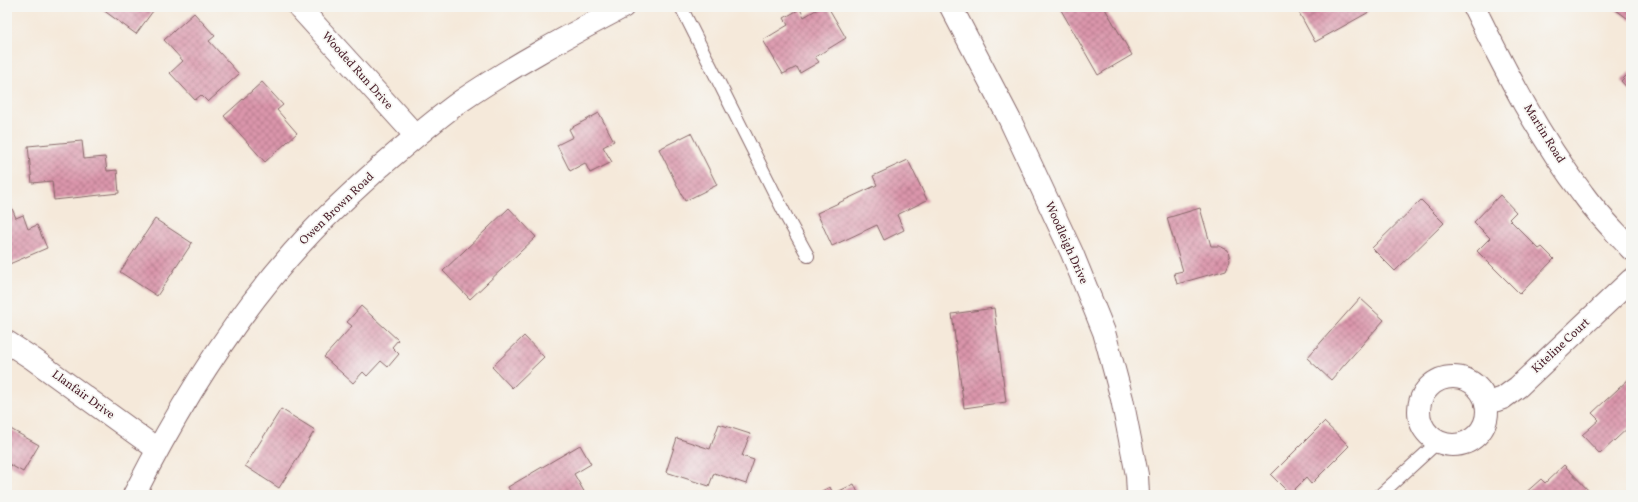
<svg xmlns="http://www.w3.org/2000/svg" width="1638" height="502" font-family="Vollkorn,serif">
	<defs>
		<pattern id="building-cross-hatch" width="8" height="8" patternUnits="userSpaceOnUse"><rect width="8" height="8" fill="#da95ab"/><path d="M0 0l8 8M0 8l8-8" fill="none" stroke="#b3798b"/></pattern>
	</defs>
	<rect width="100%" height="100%" fill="#f6f6f2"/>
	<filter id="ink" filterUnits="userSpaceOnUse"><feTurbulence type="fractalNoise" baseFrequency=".025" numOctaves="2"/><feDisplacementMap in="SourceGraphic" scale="8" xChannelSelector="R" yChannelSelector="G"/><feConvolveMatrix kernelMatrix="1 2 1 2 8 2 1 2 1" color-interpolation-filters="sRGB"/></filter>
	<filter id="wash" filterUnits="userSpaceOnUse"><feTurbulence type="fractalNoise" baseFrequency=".012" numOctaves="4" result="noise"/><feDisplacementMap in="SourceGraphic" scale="16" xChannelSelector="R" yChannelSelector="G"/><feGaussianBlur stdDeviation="0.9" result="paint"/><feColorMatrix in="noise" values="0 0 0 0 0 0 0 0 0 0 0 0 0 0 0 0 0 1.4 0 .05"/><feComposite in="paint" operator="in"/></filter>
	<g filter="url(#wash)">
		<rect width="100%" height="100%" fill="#f5e9da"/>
		<g id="blocks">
			<g fill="url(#building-cross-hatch)">
				<path d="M 99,7 L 156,7 L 136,34 Z"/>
				<path d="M 821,7 L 828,7 L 846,38 L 815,57 L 819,62 L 800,73 L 797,67 L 783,74 L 763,40 L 788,25 L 784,18 L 800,9 L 804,17 Z"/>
				<path d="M 1067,7 L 1104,7 L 1132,55 L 1098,75 L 1061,10 Z"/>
				<path d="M 1296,7 L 1366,7 L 1369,12 L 1315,42 Z"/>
				<path d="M 1612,7 L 1631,7 L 1631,21 Z"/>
				<path d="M 194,13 L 215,36 L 209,41 L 239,74 L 208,102 L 201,95 L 195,100 L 170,73 L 183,61 L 164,40 Z"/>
				<path d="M 1631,71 L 1631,92 L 1621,81 Z"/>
				<path d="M 262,82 L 283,105 L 277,110 L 297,133 L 265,162 L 224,116 Z"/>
				<path d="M 599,113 L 614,141 L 603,147 L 612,162 L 590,173 L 585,163 L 570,171 L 557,145 L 573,137 L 569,129 Z"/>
				<path d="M 691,133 L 717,185 L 685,201 L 659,149 Z"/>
				<path d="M 82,141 L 84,159 L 105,157 L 107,171 L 117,170 L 119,193 L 54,200 L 52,181 L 32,183 L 28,146 Z"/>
				<path d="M 908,160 L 927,200 L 897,215 L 904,230 L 884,240 L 877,225 L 832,246 L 817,213 L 877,185 L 873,176 Z"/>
				<path d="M 1500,195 L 1516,212 L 1509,219 L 1539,249 L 1542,247 L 1554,259 L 1520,294 L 1477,251 L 1490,238 L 1474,222 Z"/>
				<path d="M 8,199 L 16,218 L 23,215 L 28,229 L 37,225 L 47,248 L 7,265 L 7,200 Z"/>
				<path d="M 1421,200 L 1444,223 L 1395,271 L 1372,248 Z"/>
				<path d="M 509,208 L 536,237 L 470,299 L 443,271 Z"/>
				<path d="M 1200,208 L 1211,246 L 1219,246 L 1228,250 L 1230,261 L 1226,270 L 1177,284 L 1174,273 L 1183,271 L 1167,218 Z"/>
				<path d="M 155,219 L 192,243 L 157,296 L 120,272 Z"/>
				<path d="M 1360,298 L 1384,320 L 1331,380 L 1307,358 Z"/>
				<path d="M 361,306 L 398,340 L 392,347 L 399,354 L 388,367 L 381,361 L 367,376 L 363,372 L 353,383 L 324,357 L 352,326 L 347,322 Z"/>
				<path d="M 994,308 L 1006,402 L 964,408 L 952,314 Z"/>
				<path d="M 524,336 L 544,357 L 512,388 L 492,367 Z"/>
				<path d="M 1630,378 L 1631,425 L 1600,454 L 1582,435 L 1599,420 L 1592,413 Z"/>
				<path d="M 281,409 L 315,430 L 279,488 L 245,466 Z"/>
				<path d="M 1324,422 L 1349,446 L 1311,484 L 1306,478 L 1290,494 L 1271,475 Z"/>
				<path d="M 719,424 L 750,434 L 742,456 L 754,460 L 746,484 L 714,473 L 709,486 L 666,472 L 677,438 L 710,449 Z"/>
				<path d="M 7,427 L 39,445 L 23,472 L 7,463 Z"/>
				<path d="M 580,445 L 591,464 L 574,474 L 586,495 L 512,495 L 508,487 Z"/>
				<path d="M 1564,465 L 1593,495 L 1523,495 L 1541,479 L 1545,483 Z"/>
				<path d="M 854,484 L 859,495 L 814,495 L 830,487 L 833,494 Z"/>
			</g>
		</g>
	</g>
	<g filter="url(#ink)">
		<use href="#blocks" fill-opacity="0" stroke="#866668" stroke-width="1"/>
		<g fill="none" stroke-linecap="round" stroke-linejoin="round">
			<defs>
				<g id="lane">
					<path d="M 681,7 L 787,218 L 808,256"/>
					<path d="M 1380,495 L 1438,442"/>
				</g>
				<g id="street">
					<path d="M 299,7 L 416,136"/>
					<path d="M 951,7 L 1010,120 L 1072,253 L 1104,332 L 1122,399 L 1137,475 L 1138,495"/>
					<path d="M 7,342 L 33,359 L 157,449"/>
					<circle cx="1453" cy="411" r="34"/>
					<path d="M 1486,404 L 1503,398 L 1518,387 L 1631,280"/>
				</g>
				<g id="secondary">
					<path d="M 1474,7 C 1506,72 1539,137 1583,194 C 1597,214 1615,231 1631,249"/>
					<path d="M 134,495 C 181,402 236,313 307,237 C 330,212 356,189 381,166 C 407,144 433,121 461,101 C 512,66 568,36 623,7"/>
				</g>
			</defs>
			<use href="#lane" stroke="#866668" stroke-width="14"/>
			<use href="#street" stroke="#866668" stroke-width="24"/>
			<use href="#secondary" stroke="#866668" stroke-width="24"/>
			<use href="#lane" stroke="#fff" stroke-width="12"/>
			<use href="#street" stroke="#fff" stroke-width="22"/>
			<use href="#secondary" stroke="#fff" stroke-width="22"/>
		</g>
	</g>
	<g text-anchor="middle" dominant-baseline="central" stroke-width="3.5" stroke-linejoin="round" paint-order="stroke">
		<g font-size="12" fill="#4a1f2b" stroke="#f6f6f2">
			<text transform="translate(357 71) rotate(48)">Wooded Run Drive</text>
			<text transform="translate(1544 134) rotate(58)">Martin Road</text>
			<text transform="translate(337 209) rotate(-44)">Owen Brown Road</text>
			<text transform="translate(1066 243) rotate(66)">Woodleigh Drive</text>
			<text transform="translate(1561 346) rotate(-43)">Kiteline Court</text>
			<text transform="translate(83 395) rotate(36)">Llanfair Drive</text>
		</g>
	</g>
	<rect width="1638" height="502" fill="none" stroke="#f6f6f2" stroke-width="24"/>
</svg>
